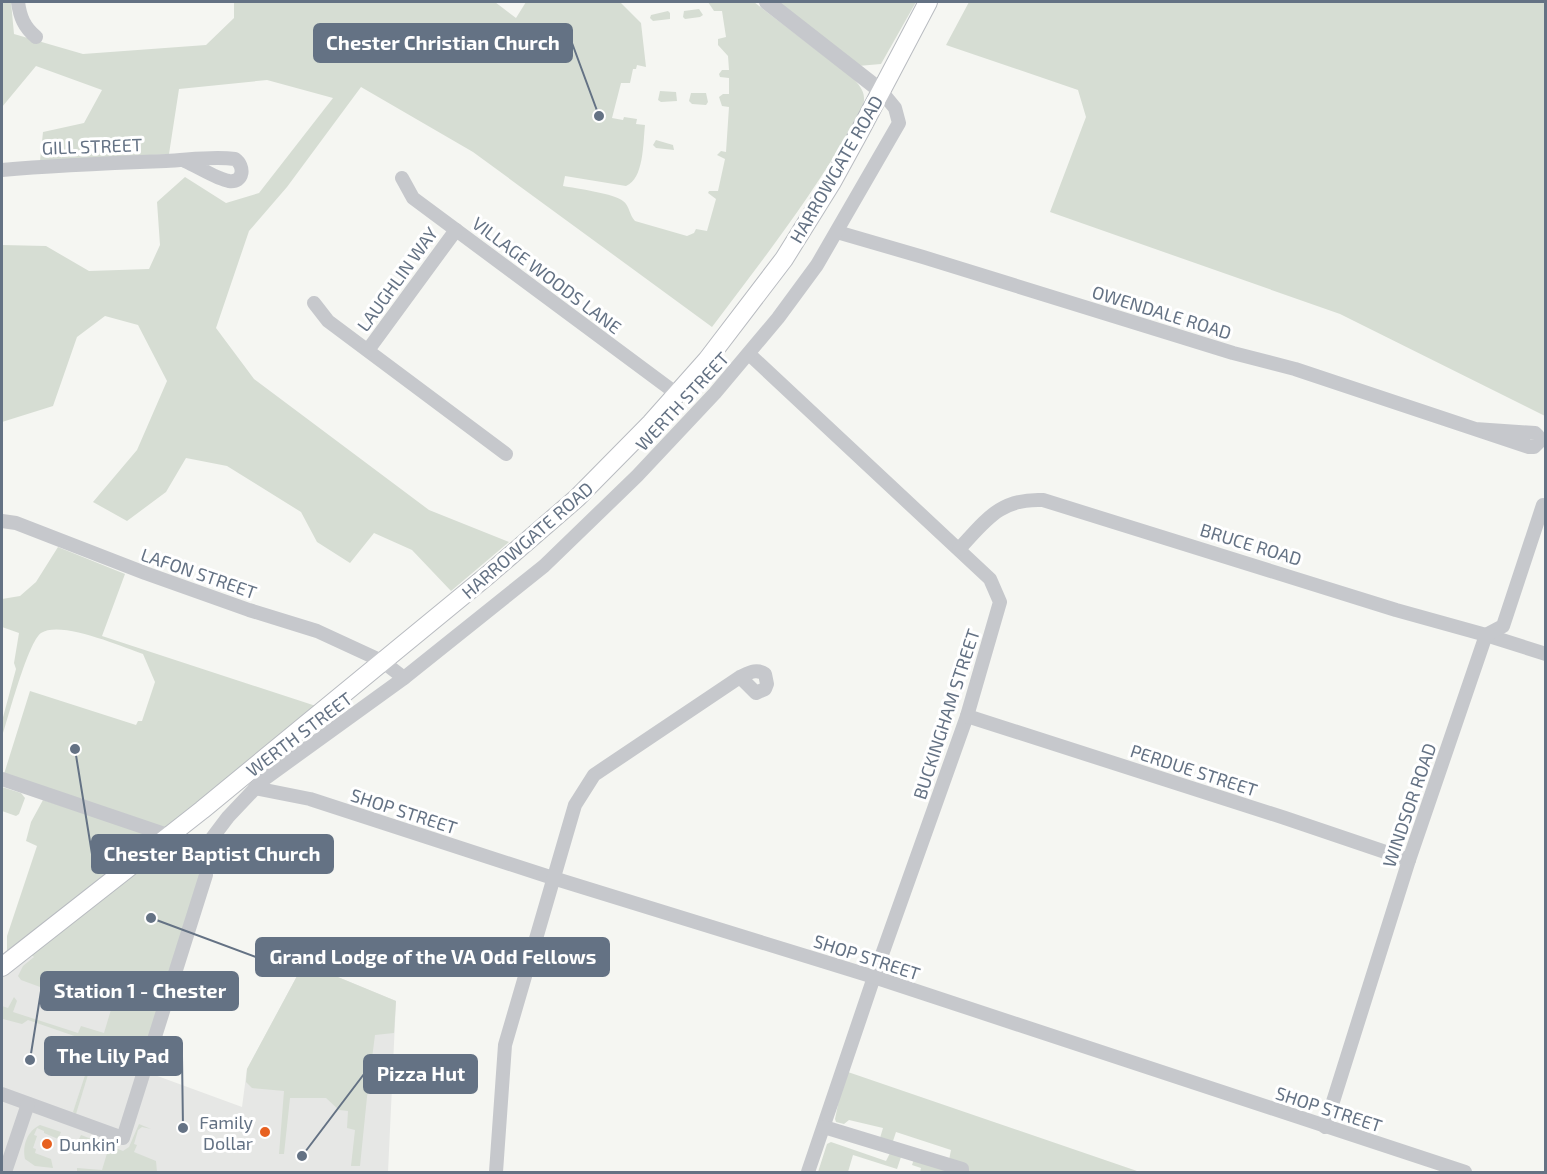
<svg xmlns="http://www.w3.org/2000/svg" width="1547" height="1174" font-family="'Exo 2',sans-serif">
	<rect width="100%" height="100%" fill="#f5f6f2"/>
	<path fill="#e6e7e5" d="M 24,953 L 162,1015 L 145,1068 L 152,1074 L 242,1107 L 247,1069 L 304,963 L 396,1001 L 388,1172 L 2,1172 L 2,968 Z"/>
	<g fill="#d6ddd3">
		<path d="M 2,2 L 11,2 L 14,34 L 83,54 L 206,45 L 234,18 L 234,2 L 495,2 L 516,18 L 526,2 L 620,2 L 641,23 L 646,67 L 637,65 L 636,69 L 633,69 L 630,83 L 621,83 L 612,118 L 623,120 L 624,117 L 637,119 L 636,124 L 645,125 C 643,143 644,179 626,186 L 565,176 L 563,186 C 575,188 616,194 623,201 C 630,206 629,215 635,221 L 687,236 L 694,233 L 696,229 L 707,231 L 716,199 L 708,193 L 709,191 L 718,191 L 725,159 L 717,155 L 721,151 L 726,152 L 729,107 L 722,106 L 719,97 L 723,94 L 729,94 L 729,78 L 720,77 L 719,74 L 722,70 L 729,70 L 728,56 L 718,45 L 718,39 L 726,37 L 722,11 L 714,11 L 708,2 L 754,2 L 853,78 C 858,84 864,90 864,98 C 865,110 853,125 847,135 C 807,203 759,265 712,327 L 473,152 L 361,87 L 287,187 L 249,231 L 216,328 L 254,379 L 429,510 L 509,542 L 451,591 L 412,550 L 374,533 L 350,563 L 317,542 L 301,512 L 227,466 L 186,458 L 166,492 L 127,521 L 93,502 L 137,450 L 167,381 L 138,325 L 105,316 L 77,337 L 53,406 L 2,422 L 2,245 L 46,246 L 89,271 L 149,269 L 160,245 L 157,202 L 185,177 L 226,203 L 259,193 L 333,98 L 267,80 L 179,89 L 169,154 L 40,161 L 43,132 L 84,123 L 102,90 L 36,66 L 2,107 Z"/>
		<path d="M 778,2 L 916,2 L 881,64 L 858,66 Z"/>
		<path d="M 969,2 L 1545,2 L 1545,416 L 1340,314 L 1050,212 L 1086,117 L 1078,90 L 946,45 Z"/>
		<path d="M 699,9 L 703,15 L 700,17 L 685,19 L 683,17 L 684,11 Z"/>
		<path d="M 668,11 L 670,13 L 670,19 L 653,21 L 650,18 L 651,15 Z"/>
		<path d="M 660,91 L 676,92 L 677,101 L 661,102 L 658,100 Z"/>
		<path d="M 691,93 L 706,93 L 708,102 L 706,105 L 692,104 L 689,101 Z"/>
		<path d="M 656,140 L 673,145 L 674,150 L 656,148 L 653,145 Z"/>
		<path d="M 58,547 L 125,574 L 102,636 L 319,707 L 172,828 L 163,827 L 4,774 L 30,691 L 136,725 L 138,721 L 142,721 L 155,682 L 143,654 C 122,647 61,620 41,633 C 28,642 8,718 2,737 L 2,721 L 16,669 L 14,663 L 19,633 L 2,627 L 2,599 L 20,596 L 36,582 Z"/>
		<path d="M 2,787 L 21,793 L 25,798 L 19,814 L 16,816 L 2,811 Z"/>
		<path d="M 43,800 L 144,832 L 149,838 L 149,844 L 11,953 L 7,950 L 7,936 L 37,846 L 26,841 L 31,822 Z"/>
		<path d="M 170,836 L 205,867 L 141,1059 L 28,1020 L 22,1024 L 3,1019 L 2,1022 L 2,1006 L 8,1008 L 14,997 L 17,1001 L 13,1012 L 78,1033 L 81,1026 L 104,1033 L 113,1003 L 89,996 L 91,990 L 57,977 L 51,991 L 21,980 L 18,976 L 23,966 L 34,957 L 24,953 Z"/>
		<path d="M 304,963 L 396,1001 L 394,1033 L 375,1035 L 367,1097 L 360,1166 L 351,1166 L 355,1130 L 347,1128 L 348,1111 L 339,1110 L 326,1098 L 290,1098 L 284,1154 L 279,1154 L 284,1091 L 252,1088 L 246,1082 L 247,1069 Z"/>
		<path d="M 92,1054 L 94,1055 L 76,1114 L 73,1112 Z"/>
		<path d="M 845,1071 L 1137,1171 L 1136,1172 L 964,1172 L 949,1160 L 951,1150 L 896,1132 L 892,1144 L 880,1138 L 883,1128 L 849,1120 L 844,1124 L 836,1122 L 835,1119 Z"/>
		<path d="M 139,1124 L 151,1129 L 142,1127 L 138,1130 L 134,1144 L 137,1145 L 134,1152 L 156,1161 L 157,1172 L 77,1172 L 77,1168 L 102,1170 L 108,1150 L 104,1146 L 79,1139 L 81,1135 L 123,1151 L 129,1147 Z"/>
		<path d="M 40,1125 L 61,1132 L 58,1139 L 44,1133 L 44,1131 L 37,1128 L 34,1135 L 37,1136 L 33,1148 L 36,1149 L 35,1153 L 51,1159 L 53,1168 L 35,1166 L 25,1159 C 22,1146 27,1131 40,1125 Z"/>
		<path d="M 831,1142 L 886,1161 L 890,1153 L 901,1157 L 897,1169 L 853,1155 L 848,1172 L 818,1172 L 827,1144 Z"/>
		<path d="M 914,1159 L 953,1172 L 920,1172 L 921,1168 L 912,1165 Z"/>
	</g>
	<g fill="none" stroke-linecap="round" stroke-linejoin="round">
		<defs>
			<path id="secondary" d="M 2,967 L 202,810 L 488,575 L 577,498 L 651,423 L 707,360 L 784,259 L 832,182 L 860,131 L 928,2"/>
		</defs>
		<use href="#secondary" stroke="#b8bbc0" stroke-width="20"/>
		<g stroke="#c6c8cc" stroke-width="14">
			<path d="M 18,2 C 20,17 24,27 36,37"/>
			<path d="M 2,170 C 56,165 111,163 166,161 C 189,160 212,156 235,159 C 245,166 244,183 229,181 C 217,179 197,166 185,161"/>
			<path d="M 402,178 L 413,198 L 677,394"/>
			<path d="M 837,232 L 923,257 L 1233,353 L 1295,369 L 1475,429 L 1535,433 L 1538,436 L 1539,442 L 1534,447 L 1529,447 L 1475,429"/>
			<path d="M 314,303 L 328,321 L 506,454"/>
			<path d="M 368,350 L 456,230"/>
			<path d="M 749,354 L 990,579 L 1000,602 L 967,716 L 874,977 L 808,1172"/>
			<path d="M 2,521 L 16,523 L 145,573 L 249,610 L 317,631 L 382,661 L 404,678"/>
			<path d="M 959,549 C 986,520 1000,498 1043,500 L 1396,610 L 1486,635 L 1546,654"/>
			<path d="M 967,716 L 1285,818 L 1409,860"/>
			<path d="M 2,779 L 179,839 C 195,847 206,856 206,875 L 123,1138 L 2,1094"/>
			<path d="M 255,788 L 310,799 L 553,878 L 874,977 L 1465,1172"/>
			<path d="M 200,854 L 228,817 L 263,780 L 404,678 L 544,566 L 637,476 L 715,393 L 778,318 L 817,265 L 899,123 L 895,108 L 881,91"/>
			<path d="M 824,1127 L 962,1169 L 962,1172"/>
			<path d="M 1325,1127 L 1409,860 L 1486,635 L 1503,626 L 1543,505"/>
			<path d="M 5,1172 L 28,1104"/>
			<path d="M 496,1172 L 505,1045 L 575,805 L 594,775 L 740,677 C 749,673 756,668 765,674 L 767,684 L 765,689 L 756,693 L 740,677"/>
		</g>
		<path stroke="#c6c8cc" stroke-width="16" d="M 767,2 L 881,91"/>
		<use href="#secondary" stroke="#fff" stroke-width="18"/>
	</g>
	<g fill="#e76120" stroke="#fff" stroke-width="2">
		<circle cx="265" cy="1132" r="6"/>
		<circle cx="47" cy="1144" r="6"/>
	</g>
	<g text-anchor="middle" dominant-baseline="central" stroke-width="6" stroke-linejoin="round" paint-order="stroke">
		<g font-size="18" fill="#647284" stroke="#fff">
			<text transform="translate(92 146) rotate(-2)">GILL STREET</text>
			<text transform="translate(836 169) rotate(-60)">HARROWGATE ROAD</text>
			<text transform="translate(547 275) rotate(37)">VILLAGE WOODS LANE</text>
			<text transform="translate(397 279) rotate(-54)">LAUGHLIN WAY</text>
			<text transform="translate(1162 312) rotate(17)">OWENDALE ROAD</text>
			<text transform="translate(682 401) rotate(-47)">WERTH STREET</text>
			<text transform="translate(527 540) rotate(-41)">HARROWGATE ROAD</text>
			<text transform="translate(1251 544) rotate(17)">BRUCE ROAD</text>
			<text transform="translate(199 573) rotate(19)">LAFON STREET</text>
			<text transform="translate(946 714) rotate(-72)">BUCKINGHAM STREET</text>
			<text transform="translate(299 734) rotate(-37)">WERTH STREET</text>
			<text transform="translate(1194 770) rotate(18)">PERDUE STREET</text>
			<text transform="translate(1409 805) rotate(-71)">WINDSOR ROAD</text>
			<text transform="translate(404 811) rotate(18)">SHOP STREET</text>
			<text transform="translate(867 957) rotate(18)">SHOP STREET</text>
			<text transform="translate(1329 1109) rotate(18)">SHOP STREET</text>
		</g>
		<g font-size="18" fill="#647284" stroke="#fff" text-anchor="end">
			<text x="253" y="1122">Family<tspan x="253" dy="21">Dollar</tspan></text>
			<text x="59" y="1144" text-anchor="start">Dunkin'</text>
		</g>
	</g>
	<path fill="none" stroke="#647284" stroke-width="2" d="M599 116L572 43M75 749L92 854M151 918L256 957M30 1060L41 991M183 1128L182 1056M302 1156L364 1074"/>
	<g fill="#647284" stroke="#fff" stroke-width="2">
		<circle cx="599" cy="116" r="6"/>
		<circle cx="75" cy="749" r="6"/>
		<circle cx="151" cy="918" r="6"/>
		<circle cx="30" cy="1060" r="6"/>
		<circle cx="183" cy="1128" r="6"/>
		<circle cx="302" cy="1156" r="6"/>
	</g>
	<g fill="#647284" stroke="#647284" stroke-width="2">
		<rect x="314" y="24" width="258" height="38" rx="6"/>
		<rect x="92" y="835" width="241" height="38" rx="6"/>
		<rect x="256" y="938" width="353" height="38" rx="6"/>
		<rect x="41" y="972" width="197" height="38" rx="6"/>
		<rect x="45" y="1037" width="137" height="38" rx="6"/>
		<rect x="364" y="1055" width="113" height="38" rx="6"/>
	</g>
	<g font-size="20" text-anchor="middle" font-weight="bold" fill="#fff">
		<text x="443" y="50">Chester Christian Church</text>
		<text x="212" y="861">Chester Baptist Church</text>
		<text x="433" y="964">Grand Lodge of the VA Odd Fellows</text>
		<text x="140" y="998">Station 1 - Chester</text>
		<text x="113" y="1063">The Lily Pad</text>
		<text x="421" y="1081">Pizza Hut</text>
	</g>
	<rect width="1547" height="1174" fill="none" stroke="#647284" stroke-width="6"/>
</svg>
